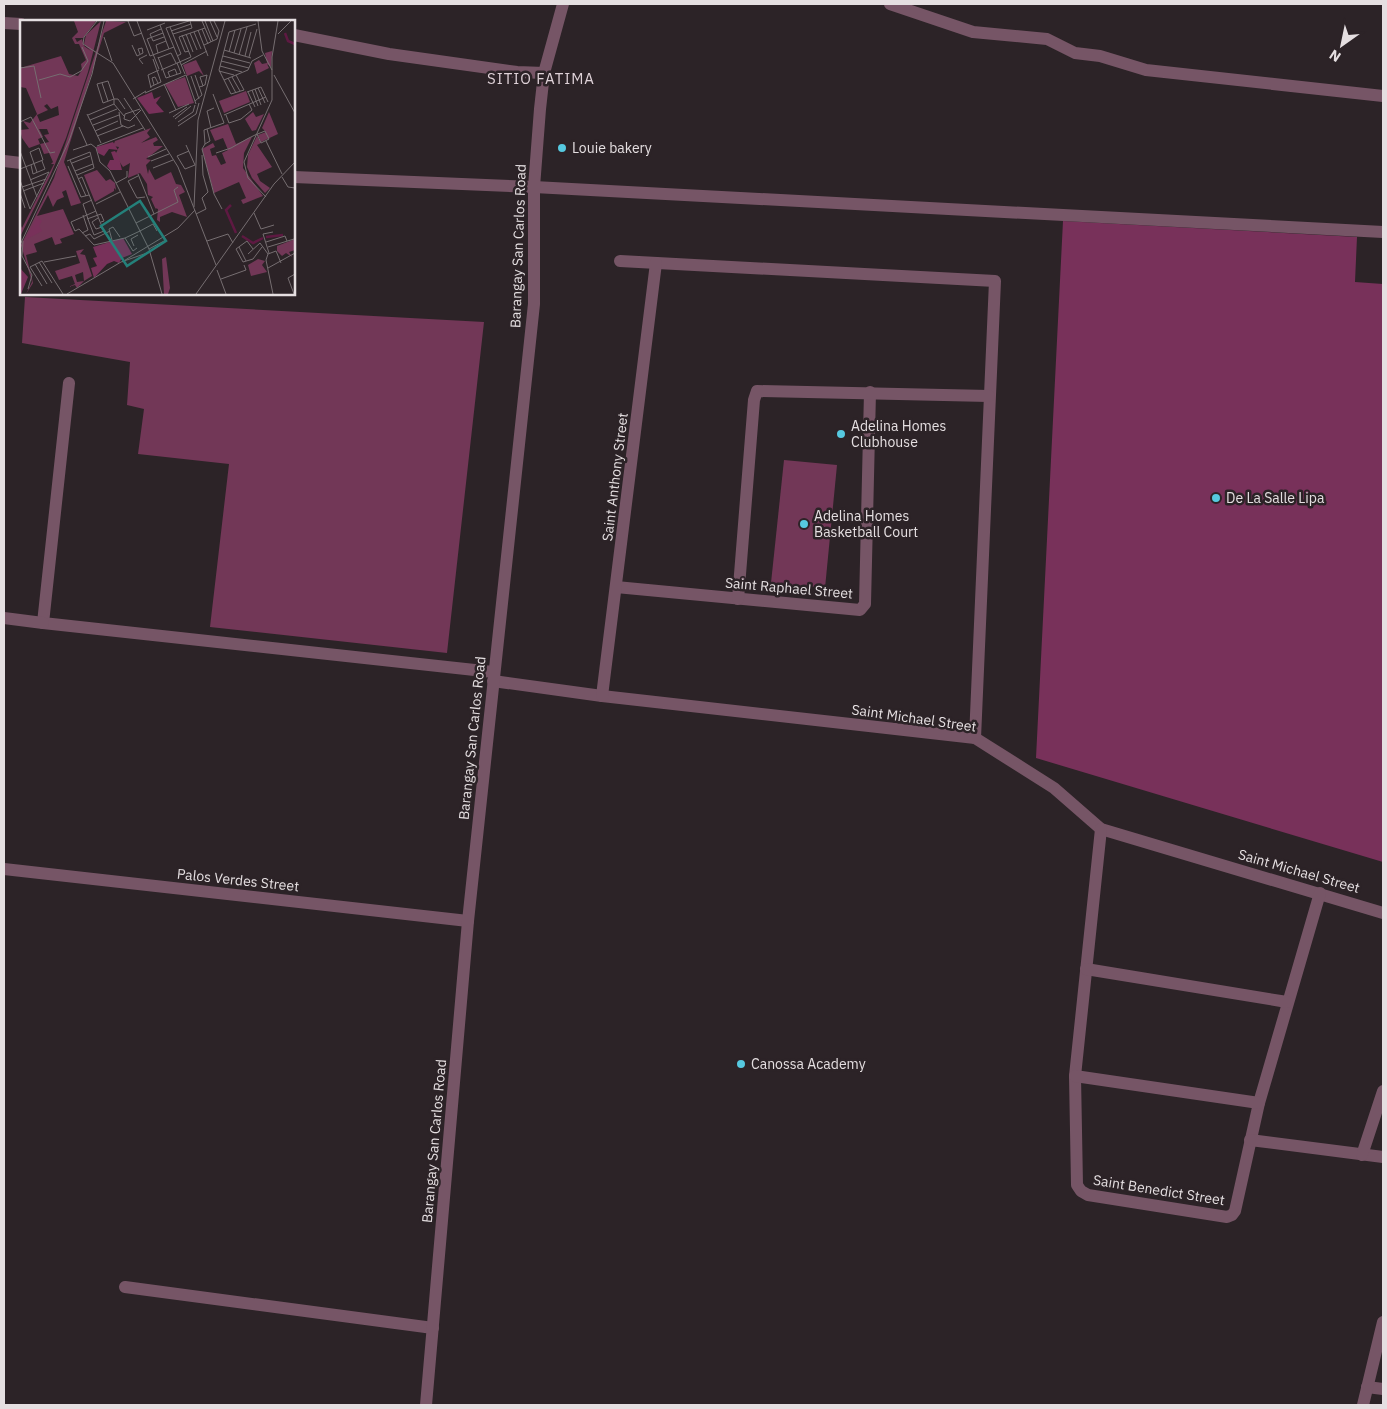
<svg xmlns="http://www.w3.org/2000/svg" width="1387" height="1409" font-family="'IBM Plex Sans',sans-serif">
	<rect width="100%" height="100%" fill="#2c2327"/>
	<g fill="#723757">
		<path d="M 25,297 L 484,322 L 447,653 L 210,627 L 229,464 L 138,454 L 144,409 L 127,405 L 130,362 L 22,343 Z"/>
		<path d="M 784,460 L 837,465 L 825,588 L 771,583 Z"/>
	</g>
	<path fill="#78315a" d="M 1063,221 L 1357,237 L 1355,282 L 1383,284 L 1383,279 L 1383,862 L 1036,758 Z"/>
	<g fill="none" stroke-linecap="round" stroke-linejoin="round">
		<g stroke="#765566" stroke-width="12">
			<path d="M 890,4 L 973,32 L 1047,39 L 1075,53 L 1100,56 L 1146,70 L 1383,96"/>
			<path d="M 4,23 L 21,24"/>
			<path d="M 294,35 L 389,54 L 517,72 L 544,73"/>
			<path d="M 4,161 L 21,163"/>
			<path d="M 294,177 L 534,187 L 1383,232"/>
			<path d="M 620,261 L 995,281 L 975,738"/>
			<path d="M 69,383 L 43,623 L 493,672"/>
			<path d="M 616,587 L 860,610 L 865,604 L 870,392"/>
			<path d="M 738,599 L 754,400 L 757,391 L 989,396"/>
			<path d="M 4,618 L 43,623"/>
			<path d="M 493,681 L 602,696 L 975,738 L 1054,788 L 1101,829 L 1383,913"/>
			<path d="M 602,696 L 656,263"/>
			<path d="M 1101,829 L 1075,1076 L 1077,1185 L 1081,1191 L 1088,1195 L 1227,1217 L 1232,1215 L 1235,1211 L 1259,1103 L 1320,893"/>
			<path d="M 4,869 L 468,921"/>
			<path d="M 1086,969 L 1287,1002"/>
			<path d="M 1075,1076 L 1259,1103"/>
			<path d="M 1250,1140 L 1383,1157"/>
			<path d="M 1362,1155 L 1383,1091"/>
			<path d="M 125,1287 L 433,1328"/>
			<path d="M 1367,1387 L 1383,1389"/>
			<path d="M 426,1405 L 468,921 L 534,304 L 534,187 L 540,109 L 544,73 L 563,4"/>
			<path d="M 1363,1405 L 1383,1322"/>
		</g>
	</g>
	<g fill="#56c9e0" stroke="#2c2327" stroke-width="2">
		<circle cx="562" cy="148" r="5"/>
		<circle cx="841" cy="434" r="5"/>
		<circle cx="1216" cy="498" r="5"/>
		<circle cx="804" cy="524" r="5"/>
		<circle cx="741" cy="1064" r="5"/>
	</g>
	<g text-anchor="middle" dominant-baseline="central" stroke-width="5" stroke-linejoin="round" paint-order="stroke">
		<g font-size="14" fill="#e5dfe1" stroke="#2c2327" text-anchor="start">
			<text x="572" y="148">Louie bakery</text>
			<text x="851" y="426">Adelina Homes<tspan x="851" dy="16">Clubhouse</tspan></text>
			<text x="1226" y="498">De La Salle Lipa</text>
			<text x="814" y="516">Adelina Homes<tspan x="814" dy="16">Basketball Court</tspan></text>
			<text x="751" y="1064">Canossa Academy</text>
		</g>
		<g font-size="14" fill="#e5dfe1" stroke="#2c2327">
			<text transform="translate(518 246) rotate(-88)">Barangay San Carlos Road</text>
			<text transform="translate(615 477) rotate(-83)">Saint Anthony Street</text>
			<text transform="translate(789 588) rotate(5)">Saint Raphael Street</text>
			<text transform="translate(914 718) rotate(8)">Saint Michael Street</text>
			<text transform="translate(472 738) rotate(-84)">Barangay San Carlos Road</text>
			<text transform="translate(1299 871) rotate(16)">Saint Michael Street</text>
			<text transform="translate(238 880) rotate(6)">Palos Verdes Street</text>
			<text transform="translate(434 1141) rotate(-85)">Barangay San Carlos Road</text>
			<text transform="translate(1159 1190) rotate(9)">Saint Benedict Street</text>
		</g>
		<g font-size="15" letter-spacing="1" fill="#dfd2d8" stroke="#2c2327">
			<text x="541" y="78">SITIO FATIMA</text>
		</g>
	</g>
	<g transform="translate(20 20)">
		<rect width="275" height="275" fill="#2c2327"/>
		<path d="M 54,1 L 76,1 L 63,18 L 55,18 L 57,22 L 62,19 L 64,26 L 71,31 L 64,24 L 66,15 L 81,1 L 68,52 L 46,118 L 30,156 L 0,217 L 0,204 L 2,208 L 34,144 L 31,144 L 33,142 L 29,133 L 24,134 L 20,124 L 29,122 L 24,115 L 29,114 L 27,109 L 19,109 L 23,117 L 18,119 L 20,124 L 9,128 L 2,118 L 0,110 L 9,109 L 3,101 L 10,103 L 17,94 L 6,68 L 0,67 L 0,48 L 41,36 L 49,54 L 58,56 L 62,50 L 61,44 L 66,40 L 59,24 L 55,24 L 52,18 L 58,12 ZM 27,84 L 31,89 L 38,86 L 39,95 L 20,102 L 17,95 L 28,90 L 24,86 ZM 86,1 L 106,2 L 84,13 L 44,142 L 61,183 L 51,186 L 46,170 L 42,172 L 44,177 L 37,180 L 33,187 L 28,175 L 17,196 L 43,189 L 54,214 L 40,219 L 42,223 L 35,225 L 32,217 L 14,224 L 17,232 L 6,235 L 13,263 L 6,274 L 12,262 L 1,225 L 34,158 ZM 252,31 L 251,47 L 247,44 L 249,48 L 237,54 L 234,43 L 239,40 L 242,44 L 247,43 L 245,33 ZM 176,40 L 184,56 L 179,51 L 167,56 L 163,45 ZM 165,57 L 174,83 L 158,87 L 145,64 ZM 226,71 L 230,82 L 204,93 L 199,81 ZM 233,92 L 236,97 L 244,94 L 236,110 L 232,111 L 225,99 ZM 249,92 L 258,114 L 241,122 L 238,115 L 246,112 L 242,108 ZM 208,104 L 216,124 L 232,117 L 224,133 L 223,148 L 243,176 L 223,184 L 221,180 L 226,178 L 219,162 L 194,173 L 182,129 L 193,123 L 195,127 L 190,129 L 192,136 L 196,135 L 201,145 L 206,143 L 202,133 L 208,130 L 203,118 L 195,121 L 190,110 ZM 131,108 L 127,113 L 130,117 L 121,123 L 136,117 L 138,120 L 133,123 L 134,126 L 143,126 L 126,139 L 131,140 L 126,145 L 128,154 L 129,149 L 135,160 L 151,152 L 156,164 L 161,165 L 165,172 L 159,175 L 167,197 L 152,192 L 140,197 L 140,202 L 137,200 L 138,189 L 135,188 L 137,192 L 131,179 L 133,177 L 128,175 L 127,164 L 120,153 L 108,158 L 110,143 L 103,147 L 95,135 L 99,127 L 93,126 L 95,121 ZM 237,116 L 241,123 L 237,125 L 252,147 L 237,154 L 240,161 L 250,168 L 245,173 L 232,158 L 227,147 L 228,135 ZM 77,150 L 86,161 L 90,159 L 95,163 L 96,170 L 94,168 L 94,171 L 75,182 L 64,155 ZM 275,219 L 275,230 L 269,232 L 272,237 L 266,233 L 262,236 L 257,231 L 257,226 ZM 64,229 L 60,234 L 65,235 L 72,256 L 64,261 L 63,252 L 55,255 L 57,262 L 64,261 L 57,268 L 55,265 L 48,267 L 55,264 L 52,256 L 39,260 L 35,251 L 60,243 L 56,231 ZM 146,237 L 150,268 L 148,274 L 144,274 L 142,239 ZM 238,239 L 245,241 L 242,245 L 247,252 L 231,256 L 228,245 Z" fill="#723757" fill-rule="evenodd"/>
		<path d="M 132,72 L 134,79 L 141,76 L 136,83 L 144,92 L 129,94 L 117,78 ZM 93,122 L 98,130 L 89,129 L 84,136 L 78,133 L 76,127 ZM 95,131 L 99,138 L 102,150 L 90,150 L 87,146 L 90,140 L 94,140 L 91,132 ZM 17,197 L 22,201 L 19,206 L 22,211 L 5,220 ZM 103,218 L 112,234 L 102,238 L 99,243 L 94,241 L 87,244 L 74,258 L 71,248 L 77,246 L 73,238 L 77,237 L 73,227 ZM 0,248 L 8,257 L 1,274 L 0,272 Z" fill="#78315a"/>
		<path fill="none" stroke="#5e1942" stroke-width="2.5" d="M 265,13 L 268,21 L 275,24M 211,185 L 206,190 L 216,213M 222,216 L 233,223 L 243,218M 246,217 L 263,215"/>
		<path fill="none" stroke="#766e71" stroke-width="1" d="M 77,1 L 64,17 L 63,24 L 93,43 L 158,147 L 196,245M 108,1 L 114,16 L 122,13M 117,1 L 130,36 L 154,27M 182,1 L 191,22M 185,1 L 193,21M 190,1 L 197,17M 238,1 L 242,31 L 252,50M 140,5 L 149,29M 150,7 L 161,34 L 157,36M 141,9 L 130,14 L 133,21 L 144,17M 182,9 L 188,24M 127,10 L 145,3M 178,10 L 188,36M 151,11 L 171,4M 174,12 L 181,29M 170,13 L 177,30M 153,14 L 172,8 L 170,1M 166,14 L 173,32M 258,14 L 271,1M 84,17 L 92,41M 112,25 L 117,36 L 123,33 L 122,28 L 118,29 L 120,34M 184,25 L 197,19 L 199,11 L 194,1M 204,30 L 231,38M 169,31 L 165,32 L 159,17 L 185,8M 209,32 L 215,10M 138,33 L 136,25 L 146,21M 214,33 L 221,9M 219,35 L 227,7M 203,36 L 230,43M 225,36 L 231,12M 138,37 L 146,58 L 161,53 L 157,43M 229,37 L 237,9M 138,38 L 151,33 L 156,43M 201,41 L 229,48M 123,44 L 119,39 L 127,35M 161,45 L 187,31M 200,46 L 222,52M 0,48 L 14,46 L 21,78M 139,49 L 127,19 L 143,13M 141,50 L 171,37 L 162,15M 199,51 L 214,55M 165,54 L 146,8 L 169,1M 166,55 L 176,84M 216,55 L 224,70 L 211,74 L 199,50 L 209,12 L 236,4M 254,55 L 275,93M 171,56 L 179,79M 150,57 L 148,52 L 155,49 L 157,54M 212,57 L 220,71M 208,58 L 216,73M 19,60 L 40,54 L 50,57 L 61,51 L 68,41 L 62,27M 204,60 L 228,50 L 232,41 L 243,35M 82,63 L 88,81M 144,64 L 156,90M 134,65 L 132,58 L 135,57 L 138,63M 130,67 L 141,62 L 133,39M 179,67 L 183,66 L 184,65 L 185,65 L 187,55 L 180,57 L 183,66M 131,68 L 128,55 L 139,50M 238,68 L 245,83M 235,69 L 241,85M 232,70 L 238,86M 227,72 L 241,67 L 248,82M 228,72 L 235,87M 125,73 L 166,55M 193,74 L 204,103 L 184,110 L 185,124 L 182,129 L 194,174 L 202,189M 104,78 L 125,110M 113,79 L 126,71M 175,81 L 182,75 L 175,55M 120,89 L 105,94 L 104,99 L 110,101 L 121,90M 99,92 L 101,105 L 108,108 L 115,105M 149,93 L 169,84M 67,94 L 81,123M 68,95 L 94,84M 204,95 L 246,77M 206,95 L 209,103 L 221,99 L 232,90 L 229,84M 104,96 L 94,84 L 94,79 L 88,61 L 77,64 L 83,83 L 94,79 L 98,79 L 105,89M 153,97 L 167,87M 155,99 L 171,86M 70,100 L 97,89M 0,102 L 11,97 L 30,133 L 35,132M 158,102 L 173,92 L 175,85M 73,105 L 99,95M 158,106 L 176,94 L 179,83M 59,107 L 67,125M 191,108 L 187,91 L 194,88M 75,111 L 98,101M 77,116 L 103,106M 246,121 L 262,154M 185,124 L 190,121 L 187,109M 166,125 L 175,145 L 165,149 L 157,136 L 169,131M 77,126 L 123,108M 53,130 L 71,124 L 76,128 L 80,142 L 90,151 L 129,229 L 142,274M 0,131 L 17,177M 196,133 L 211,128 L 227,119 L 235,115 L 245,111 L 249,119 L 241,123 L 237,114M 182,135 L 183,155 L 188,172M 128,137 L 146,129M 50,140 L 66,176M 47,141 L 70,132 L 74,148 L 57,155M 131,141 L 149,134M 52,143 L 70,136M 11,145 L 13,154 L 25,149 L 22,141M 48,146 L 61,177 L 69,175M 133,148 L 153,140M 0,149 L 23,140 L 19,128M 55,151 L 73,144M 17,152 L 10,132 L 19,128M 118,156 L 108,161 L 117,178 L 125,177M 262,157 L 268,167 L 275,168M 58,159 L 62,157 L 85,214M 0,160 L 10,189 L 29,152M 10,160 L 29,152M 96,163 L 107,157 L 107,151M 2,167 L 26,159M 3,171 L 24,163M 0,173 L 5,188M 246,177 L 228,158 L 224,142 L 252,80 L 252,37 L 258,1M 72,180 L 63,184 L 69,202 L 74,215 L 84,211M 76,184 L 100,172M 174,187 L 178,100 L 205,1M 76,191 L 51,202 L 55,211 L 59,209 L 74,225 L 105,218 L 120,211M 234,193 L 241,209 L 254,205M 134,194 L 158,182 L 154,170 L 158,167M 176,194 L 186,189 L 182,178 L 188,172M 78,198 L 72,202 L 76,209 L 82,207M 67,199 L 81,194 L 84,201 L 81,202M 116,203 L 134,194 L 118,154M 120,211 L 133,204 L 137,211M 62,213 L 68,210 L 63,195M 65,216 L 70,214 L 74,219 L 90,211M 105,218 L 113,231 L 117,228M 92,220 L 89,209 L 93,207 L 100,217M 3,221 L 2,236 L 12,255 L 8,269M 187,221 L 208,214 L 213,223M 246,222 L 265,216 L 267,221M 0,225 L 49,121 L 72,54 L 84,1M 114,226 L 111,219 L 118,215M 219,227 L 226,241M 248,227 L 274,219M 129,229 L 146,220M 233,229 L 227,221 L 216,229 L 223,242 L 233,239 L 242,227M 249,233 L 243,214 L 253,212M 228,234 L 240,223 L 248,234M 19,242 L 32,263M 24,242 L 56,236M 102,242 L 158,208 L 175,190M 15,244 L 27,264M 248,248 L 275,233M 197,250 L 206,274M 201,259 L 226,250 L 224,245M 22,266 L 10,247 L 22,241 L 43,274M 47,274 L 101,242 L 130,232M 176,274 L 254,164 L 275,142M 253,274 L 246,240 L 248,234 L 256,231 L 261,243M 274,274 L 268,258 L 275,254"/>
		<path fill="#24807a" fill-opacity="0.15" stroke="#24807a" stroke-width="2.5" d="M 120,181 L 146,221 L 107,246 L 81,206 Z"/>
		<rect width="275" height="275" fill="none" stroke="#e5dfe1" stroke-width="2.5"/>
	</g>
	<rect width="1387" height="1409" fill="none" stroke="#e5dfe1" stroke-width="10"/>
	<g transform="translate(1342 45) rotate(213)" stroke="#2c2327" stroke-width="4" paint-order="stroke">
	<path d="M0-4L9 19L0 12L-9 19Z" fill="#e5dfe1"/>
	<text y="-8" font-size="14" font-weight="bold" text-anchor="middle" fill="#e5dfe1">N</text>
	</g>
</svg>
